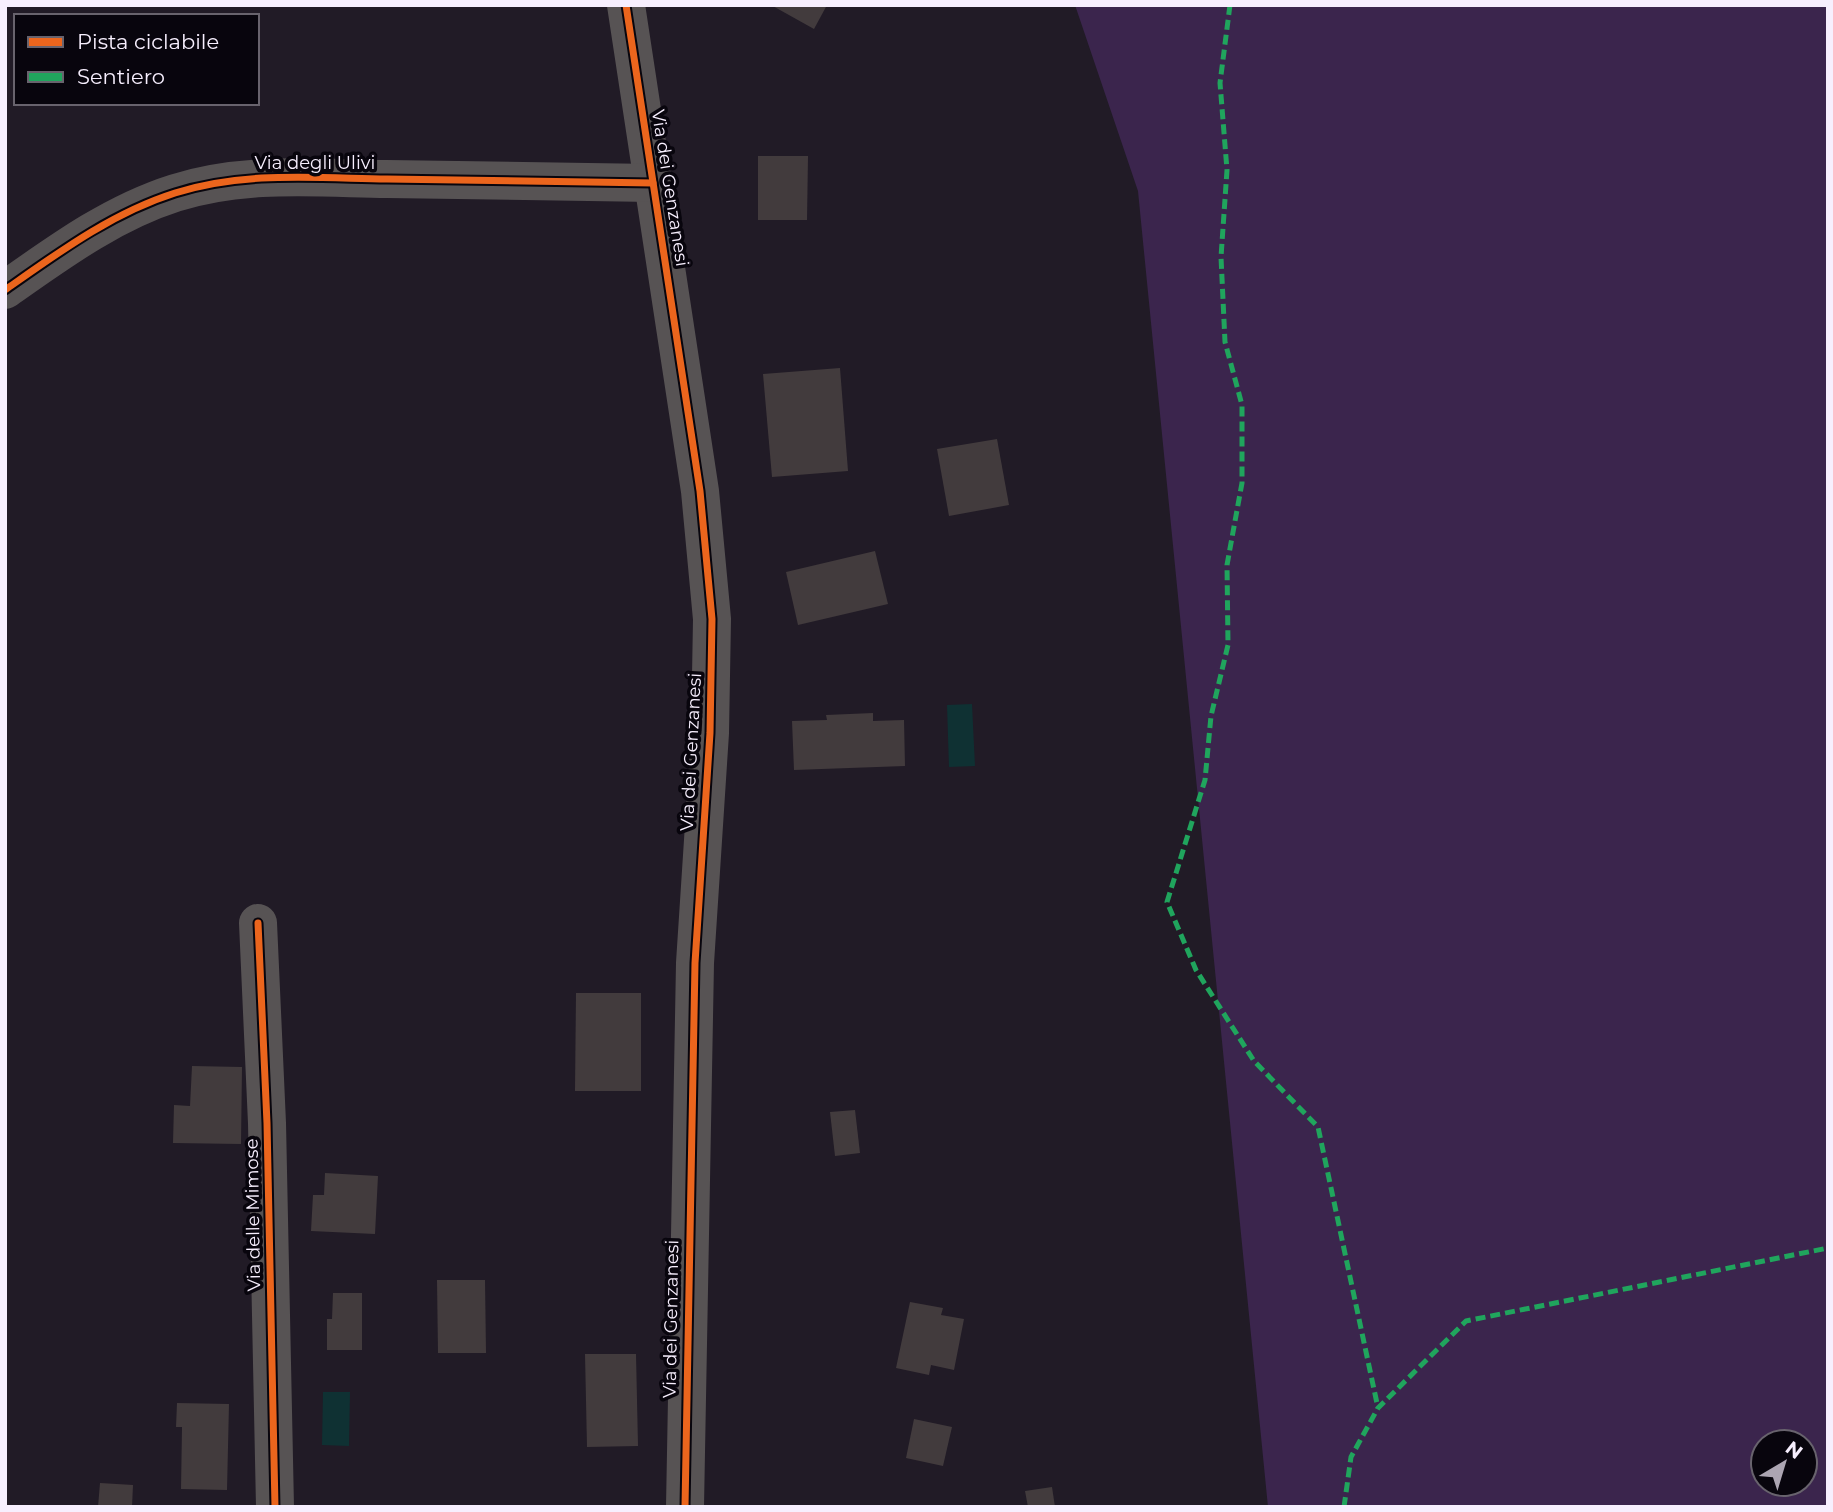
<svg xmlns="http://www.w3.org/2000/svg" width="1833" height="1512" font-family="Montserrat,sans-serif">
	<rect width="100%" height="100%" fill="#211b26"/>
	<path fill="#3b254d" fill-rule="evenodd" d="M 1075,5 L 1828,5 L 1828,1507 L 1268,1507 L 1138,191 ZM 1763,1442 L 1805,1442 L 1805,1484 L 1763,1484 Z"/>
	<g fill="#0f3133">
		<path d="M 972,704 L 975,766 L 949,767 L 947,705 Z"/>
		<path d="M 323,1392 L 350,1392 L 349,1446 L 322,1445 Z"/>
	</g>
	<g fill="#423b3d">
		<path d="M 771,5 L 827,5 L 814,29 Z"/>
		<path d="M 758,156 L 808,156 L 807,220 L 758,220 Z"/>
		<path d="M 840,368 L 848,471 L 772,477 L 763,374 Z"/>
		<path d="M 997,439 L 1009,505 L 949,516 L 937,449 Z"/>
		<path d="M 875,551 L 888,604 L 798,625 L 786,572 Z"/>
		<path d="M 873,713 L 873,721 L 904,720 L 905,766 L 794,770 L 792,721 L 827,720 L 826,715 Z"/>
		<path d="M 576,993 L 641,993 L 641,1091 L 575,1091 Z"/>
		<path d="M 192,1066 L 242,1067 L 241,1144 L 173,1143 L 174,1105 L 190,1106 Z"/>
		<path d="M 855,1110 L 860,1153 L 835,1156 L 830,1112 Z"/>
		<path d="M 325,1173 L 378,1176 L 375,1234 L 311,1231 L 313,1195 L 324,1195 Z"/>
		<path d="M 437,1280 L 485,1280 L 486,1353 L 438,1353 Z"/>
		<path d="M 333,1293 L 362,1293 L 362,1350 L 327,1350 L 327,1319 L 332,1319 Z"/>
		<path d="M 910,1302 L 943,1308 L 941,1315 L 964,1319 L 954,1370 L 931,1365 L 929,1375 L 896,1368 Z"/>
		<path d="M 585,1354 L 636,1354 L 638,1446 L 587,1447 Z"/>
		<path d="M 177,1403 L 229,1404 L 227,1490 L 181,1489 L 182,1427 L 176,1427 Z"/>
		<path d="M 914,1419 L 952,1427 L 943,1466 L 906,1458 Z"/>
		<path d="M 100,1483 L 133,1485 L 132,1507 L 98,1507 Z"/>
		<path d="M 1052,1487 L 1055,1507 L 1028,1507 L 1025,1491 Z"/>
	</g>
	<g fill="none" stroke-linecap="round" stroke-linejoin="round">
		<g stroke="#575354" stroke-width="38">
			<path d="M 626,5 L 700,491 L 712,619 L 710,733 L 695,963 L 685,1507"/>
			<path d="M 5,290 C 59,252 112,213 175,193 C 243,171 316,178 387,179 C 475,181 564,182 653,183"/>
			<path d="M 258,923 L 267,1123 L 275,1507"/>
		</g>
		<g stroke="#20a55d" stroke-width="5" stroke-dasharray="10 5" stroke-linecap="butt">
			<path d="M 1230,5 L 1220,83 L 1227,170 L 1221,257 L 1225,342 L 1242,405 L 1242,483 L 1227,565 L 1228,645 L 1211,716 L 1205,780 L 1167,902 L 1196,970 L 1254,1061 L 1318,1127 L 1378,1408"/>
			<path d="M 1344,1507 L 1351,1457 L 1378,1408 L 1466,1321 L 1828,1248"/>
		</g>
		<defs>
			<g id="cycleway">
				<path d="M 626,5 L 700,491 L 712,619 L 710,733 L 695,963 L 685,1507"/>
				<path d="M 5,290 C 59,252 112,213 175,193 C 243,171 316,178 387,179 C 475,181 564,182 653,183"/>
				<path d="M 258,923 L 267,1123 L 275,1507"/>
			</g>
		</defs>
		<use href="#cycleway" stroke="#08050d" stroke-width="11"/>
		<use href="#cycleway" stroke="#eb651d" stroke-width="7"/>
	</g>
	<g text-anchor="middle" dominant-baseline="central" stroke-width="7" stroke-linejoin="round" paint-order="stroke">
		<g font-size="18" fill="#f7effe" stroke="#08050d">
			<text x="315" y="163">Via degli Ulivi</text>
			<text transform="translate(670 188) rotate(81)">Via dei Genzanesi</text>
			<text transform="translate(691 752) rotate(-87)">Via dei Genzanesi</text>
			<text transform="translate(253 1215) rotate(-91)">Via delle Mimose</text>
			<text transform="translate(671 1319) rotate(-89)">Via dei Genzanesi</text>
		</g>
	</g>
	<rect width="1833" height="1512" fill="none" stroke="#f7effe" stroke-width="14"/>
	<rect x="14" y="14" width="245" height="91" fill="#08050d" stroke="#68636d" stroke-width="2"/>
	<rect x="28" y="37" width="35" height="10" fill="#eb651d" stroke="#68636d" stroke-width="2"/>
	<text x="77" y="49" font-size="21" fill="#f7effe">Pista ciclabile</text>
	<rect x="28" y="72" width="35" height="10" fill="#20a55d" stroke="#68636d" stroke-width="2"/>
	<text x="77" y="84" font-size="21" fill="#f7effe">Sentiero</text>
	<g transform="translate(1784 1463) rotate(38)"><circle r="33" fill="#08050d" stroke="#68636d" stroke-width="2"/>
	<path d="M0-5L12 26L0 18L-12 26Z" fill="#aca5b2"/>
	<text y="-10" font-size="19" font-weight="bold" text-anchor="middle" fill="#f7effe">N</text>
	</g>
</svg>
